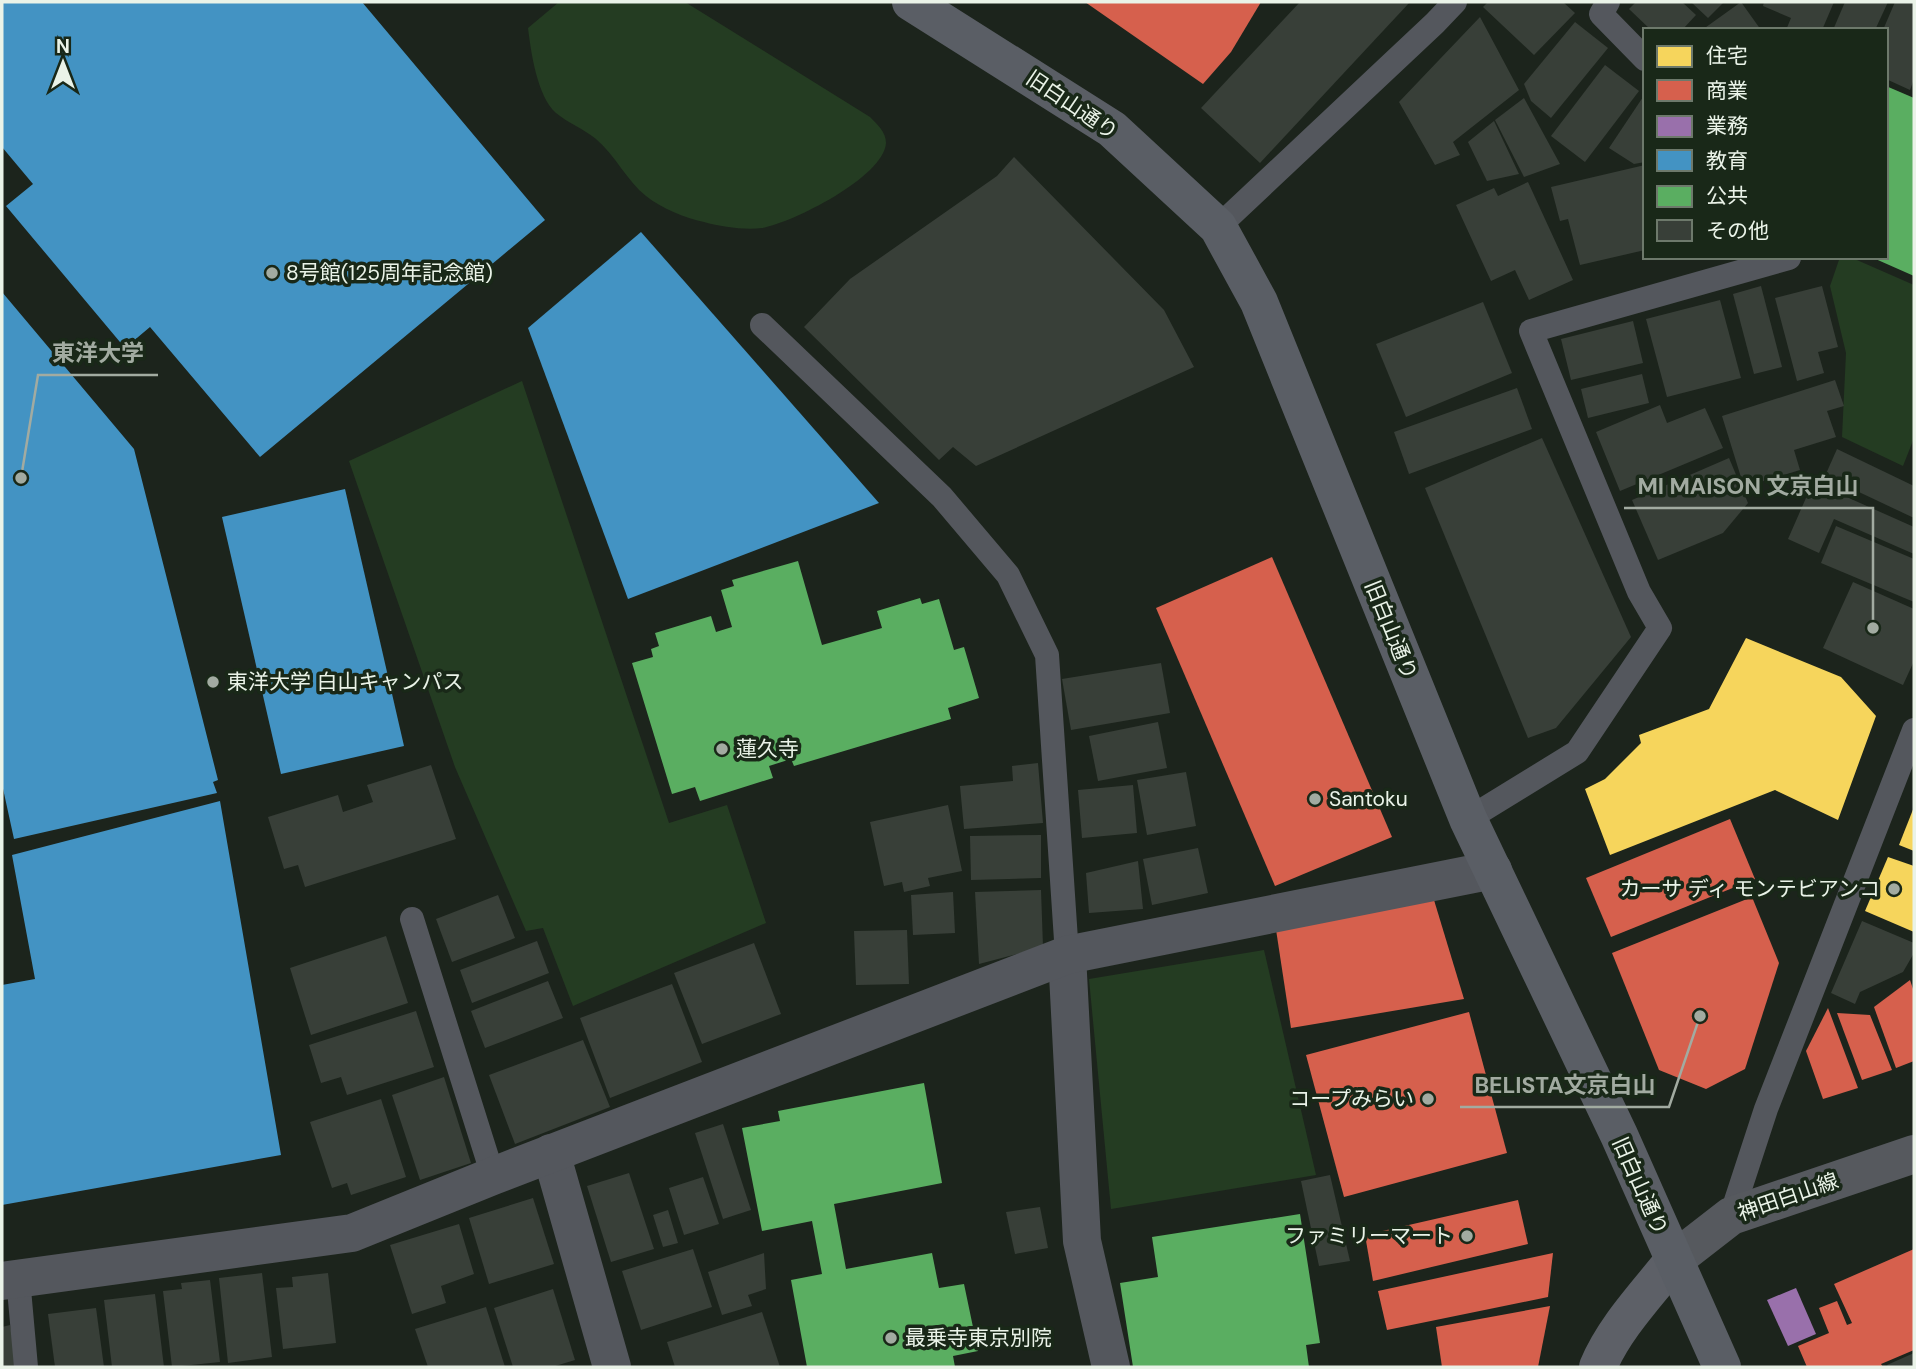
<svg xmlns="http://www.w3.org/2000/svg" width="1916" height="1369" font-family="'DM Sans','Noto Sans JP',sans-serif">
	<rect width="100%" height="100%" fill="#1c241c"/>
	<g fill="#243c22">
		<path d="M 559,2 L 685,2 L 870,117 C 877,124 886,132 886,143 C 884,177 792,223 762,228 C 744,230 722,227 704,222 C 685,218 661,208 646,196 C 627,181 615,155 596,139 C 584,129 568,123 556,113 C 537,96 531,52 528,28 Z"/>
		<path d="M 1840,257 L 1850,257 L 1914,285 L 1914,438 L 1903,466 L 1842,437 L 1846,353 L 1830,286 Z"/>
		<path d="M 522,381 L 669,823 L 727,805 L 766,923 L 573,1006 L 543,928 L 526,931 L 455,767 L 349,461 Z"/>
		<path d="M 1264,950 L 1316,1175 L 1111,1209 L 1089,979 Z"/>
	</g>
	<g fill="#f6d55c">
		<path d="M 1746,638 L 1841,677 L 1876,716 L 1838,820 L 1775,790 L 1610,855 L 1585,789 L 1605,779 L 1641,743 L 1639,735 L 1709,709 Z"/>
		<path d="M 1914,807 L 1914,851 L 1899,845 Z"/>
		<path d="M 1888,857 L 1914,866 L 1914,932 L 1865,911 Z"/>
	</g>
	<g fill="#d6604d">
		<path d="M 1085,2 L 1261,2 L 1231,52 L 1203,84 Z"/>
		<path d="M 1272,557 L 1392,837 L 1275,886 L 1156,608 Z"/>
		<path d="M 1730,819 L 1755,879 L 1611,937 L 1586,878 Z"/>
		<path d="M 1752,897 L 1779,963 L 1745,1069 L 1706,1089 L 1659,1070 L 1612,953 Z"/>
		<path d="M 1434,900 L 1464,999 L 1291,1028 L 1275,923 Z"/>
		<path d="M 1910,980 L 1914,992 L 1914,1061 L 1896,1068 L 1874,1007 Z"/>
		<path d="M 1828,1008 L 1858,1088 L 1823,1099 L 1806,1051 Z"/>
		<path d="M 1469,1012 L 1507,1153 L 1344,1197 L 1306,1055 Z"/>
		<path d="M 1837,1013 L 1870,1015 L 1892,1070 L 1862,1080 Z"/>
		<path d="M 1518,1200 L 1528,1244 L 1373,1281 L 1365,1235 Z"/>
		<path d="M 1914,1249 L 1914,1350 L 1881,1364 L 1883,1367 L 1807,1367 L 1798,1346 L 1829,1333 L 1819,1308 L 1837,1301 L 1847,1325 L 1852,1323 L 1834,1284 Z"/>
		<path d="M 1553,1253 L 1548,1297 L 1387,1330 L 1378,1291 Z"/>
		<path d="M 1550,1306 L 1538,1367 L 1442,1367 L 1436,1327 Z"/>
	</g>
	<path fill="#9970ab" d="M 1796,1288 L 1816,1334 L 1788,1346 L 1767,1300 Z"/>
	<g fill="#4393c3">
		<path d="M 2,2 L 362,2 L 545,220 L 260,457 L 150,327 L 125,348 L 6,206 L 33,184 L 2,147 Z"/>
		<path d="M 641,232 L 879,503 L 628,599 L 528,328 Z"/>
		<path d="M 2,292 L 134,449 L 218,780 L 213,782 L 217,793 L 14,839 L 2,784 Z"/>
		<path d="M 345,489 L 404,746 L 281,774 L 222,517 Z"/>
		<path d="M 220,801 L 281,1155 L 2,1205 L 2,985 L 35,979 L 12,855 Z"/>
	</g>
	<g fill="#5aae61">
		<path d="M 1886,86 L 1914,98 L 1914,276 L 1871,257 L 1886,257 Z"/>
		<path d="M 798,561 L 822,645 L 882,628 L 877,611 L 920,598 L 922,604 L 939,599 L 954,650 L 964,647 L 979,698 L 948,708 L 951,719 L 794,766 L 791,759 L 769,766 L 773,778 L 700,801 L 695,787 L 672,794 L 632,663 L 653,657 L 651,649 L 659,646 L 655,633 L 711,616 L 716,632 L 732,627 L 721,590 L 734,586 L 732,580 Z"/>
		<path d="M 924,1083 L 942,1183 L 834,1204 L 846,1269 L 932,1253 L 939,1288 L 964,1284 L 978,1351 L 953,1356 L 955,1367 L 807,1367 L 791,1280 L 822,1274 L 812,1221 L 762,1231 L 742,1128 L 780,1121 L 778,1111 Z"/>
		<path d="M 1300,1214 L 1320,1343 L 1306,1345 L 1309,1367 L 1133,1367 L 1120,1283 L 1158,1277 L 1152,1237 Z"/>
	</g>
	<g fill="#383f38">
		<path d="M 1300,2 L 1410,2 L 1260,163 L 1201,108 Z"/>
		<path d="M 1488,2 L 1563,2 L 1575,13 L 1534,55 L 1483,7 Z"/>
		<path d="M 1636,2 L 1682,2 L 1696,15 L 1682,30 L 1651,30 L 1629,9 Z"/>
		<path d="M 1691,2 L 1724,2 L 1708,18 Z"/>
		<path d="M 1741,2 L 1761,30 L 1702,30 Z"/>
		<path d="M 1764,2 L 1834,2 L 1822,30 L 1786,30 L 1791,18 L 1763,6 Z"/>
		<path d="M 1845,2 L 1888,2 L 1875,30 L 1833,30 Z"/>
		<path d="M 1895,2 L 1914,2 L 1914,79 L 1910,90 L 1886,79 L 1886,30 L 1883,30 Z"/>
		<path d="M 1480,17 L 1519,90 L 1453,142 L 1460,155 L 1435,165 L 1399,102 Z"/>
		<path d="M 1575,22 L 1608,48 L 1551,118 L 1531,101 L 1524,84 Z"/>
		<path d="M 1605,65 L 1639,91 L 1585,162 L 1551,136 Z"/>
		<path d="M 1645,94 L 1645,162 L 1634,164 L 1609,148 Z"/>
		<path d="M 1524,98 L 1560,164 L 1524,177 L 1495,120 Z"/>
		<path d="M 1494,121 L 1519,174 L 1487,181 L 1468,142 Z"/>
		<path d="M 1014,157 L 1164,310 L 1194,367 L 976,466 L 953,447 L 939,460 L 804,327 L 850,279 L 997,176 Z"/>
		<path d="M 1645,165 L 1645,250 L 1580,265 L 1568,219 L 1560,221 L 1551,187 Z"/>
		<path d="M 1528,182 L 1573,280 L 1529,300 L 1515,270 L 1491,281 L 1456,205 L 1494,188 L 1498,196 Z"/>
		<path d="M 1761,286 L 1782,367 L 1754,374 L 1733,294 Z"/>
		<path d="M 1822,286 L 1838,347 L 1818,352 L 1824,373 L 1797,381 L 1775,298 Z"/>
		<path d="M 1720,300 L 1741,378 L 1667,397 L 1646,319 Z"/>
		<path d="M 1483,302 L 1512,373 L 1406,417 L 1376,344 Z"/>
		<path d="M 1633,321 L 1643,363 L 1571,380 L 1561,339 Z"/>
		<path d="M 1642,374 L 1649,403 L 1588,418 L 1581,389 Z"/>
		<path d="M 1835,380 L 1844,406 L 1827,411 L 1836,437 L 1794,450 L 1800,470 L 1744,487 L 1722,416 Z"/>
		<path d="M 1517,388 L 1532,429 L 1409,474 L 1394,432 Z"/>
		<path d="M 1660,405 L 1667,423 L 1705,408 L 1723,448 L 1620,491 L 1596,432 Z"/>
		<path d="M 1542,438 L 1631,637 L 1556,728 L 1528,738 L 1425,488 Z"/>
		<path d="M 1837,449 L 1914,486 L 1914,518 L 1825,476 Z"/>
		<path d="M 1729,458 L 1748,503 L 1723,533 L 1658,560 L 1632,500 Z"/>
		<path d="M 1813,482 L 1914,527 L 1914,554 L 1834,519 L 1819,553 L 1788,539 Z"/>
		<path d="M 1836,526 L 1914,559 L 1914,602 L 1821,563 Z"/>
		<path d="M 1853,582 L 1914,609 L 1914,661 L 1903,685 L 1823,648 Z"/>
		<path d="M 1161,663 L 1170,713 L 1071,730 L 1062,679 Z"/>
		<path d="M 1158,722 L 1167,768 L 1098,781 L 1089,736 Z"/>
		<path d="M 1038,763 L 1043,823 L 964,829 L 960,786 L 1013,781 L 1012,766 Z"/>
		<path d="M 431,765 L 456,839 L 305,887 L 298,865 L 284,869 L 268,817 L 338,795 L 343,812 L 373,802 L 367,785 Z"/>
		<path d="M 1186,772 L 1196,826 L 1147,835 L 1137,780 Z"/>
		<path d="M 1133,785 L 1137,833 L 1082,838 L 1078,790 Z"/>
		<path d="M 948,805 L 962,871 L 928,878 L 930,886 L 904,892 L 902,882 L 884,886 L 870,822 Z"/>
		<path d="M 1041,835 L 1041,878 L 971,880 L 970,836 Z"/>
		<path d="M 1198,848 L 1208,893 L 1152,905 L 1143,859 Z"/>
		<path d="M 1138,861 L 1143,909 L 1089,913 L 1086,873 Z"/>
		<path d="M 1041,890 L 1043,947 L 979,964 L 975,892 Z"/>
		<path d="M 953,892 L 955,933 L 913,935 L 911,895 Z"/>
		<path d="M 498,895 L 515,938 L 452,962 L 436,919 Z"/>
		<path d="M 1862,921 L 1914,943 L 1914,953 L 1903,972 L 1860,992 L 1855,1004 L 1831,993 Z"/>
		<path d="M 907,930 L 909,984 L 856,985 L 854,931 Z"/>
		<path d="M 386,936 L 408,1003 L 311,1035 L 290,968 Z"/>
		<path d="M 537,941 L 549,973 L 472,1003 L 460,970 Z"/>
		<path d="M 754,943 L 781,1014 L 702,1044 L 674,973 Z"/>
		<path d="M 548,981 L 563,1018 L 485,1048 L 471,1011 Z"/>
		<path d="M 672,984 L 702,1062 L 610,1098 L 580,1018 Z"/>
		<path d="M 416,1011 L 434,1067 L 347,1095 L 341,1077 L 321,1083 L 309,1045 Z"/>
		<path d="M 583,1040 L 610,1107 L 515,1144 L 489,1075 Z"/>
		<path d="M 444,1077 L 471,1163 L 420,1180 L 392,1095 Z"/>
		<path d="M 381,1099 L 406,1177 L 351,1195 L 347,1183 L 332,1188 L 310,1122 Z"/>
		<path d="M 723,1124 L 751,1210 L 723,1219 L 695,1133 Z"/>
		<path d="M 629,1173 L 654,1249 L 611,1262 L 587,1186 Z"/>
		<path d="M 1330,1175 L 1350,1261 L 1319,1266 L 1301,1181 Z"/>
		<path d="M 703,1177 L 719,1224 L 684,1235 L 669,1188 Z"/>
		<path d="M 533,1198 L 554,1264 L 489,1284 L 469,1218 Z"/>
		<path d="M 1040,1207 L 1048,1248 L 1015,1254 L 1006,1212 Z"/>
		<path d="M 668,1210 L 678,1243 L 663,1247 L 653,1215 Z"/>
		<path d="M 459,1224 L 474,1274 L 441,1286 L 446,1303 L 412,1314 L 390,1245 Z"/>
		<path d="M 693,1249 L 712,1307 L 641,1330 L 622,1271 Z"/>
		<path d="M 764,1253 L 766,1289 L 748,1295 L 752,1306 L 722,1315 L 708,1272 Z"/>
		<path d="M 262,1273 L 272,1357 L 228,1363 L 219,1278 Z"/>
		<path d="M 328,1273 L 336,1343 L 283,1349 L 276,1288 L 293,1287 L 292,1277 Z"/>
		<path d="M 210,1280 L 220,1362 L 172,1367 L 163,1291 L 182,1289 L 181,1283 Z"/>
		<path d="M 553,1289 L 575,1360 L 552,1367 L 513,1367 L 494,1308 Z"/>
		<path d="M 155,1294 L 164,1367 L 112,1367 L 104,1300 Z"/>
		<path d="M 486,1307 L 505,1367 L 428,1367 L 415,1329 Z"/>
		<path d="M 96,1308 L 104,1367 L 55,1367 L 48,1314 Z"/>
		<path d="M 762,1312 L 780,1367 L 675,1367 L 667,1342 Z"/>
		<path d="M 10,1325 L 18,1367 L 2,1367 L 2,1327 Z"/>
		<path d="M 1914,1353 L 1914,1367 L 1888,1367 L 1887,1365 Z"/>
	</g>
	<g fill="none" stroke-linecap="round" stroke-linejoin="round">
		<g stroke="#54575d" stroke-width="24">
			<path d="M 1608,2 L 1601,14 L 1645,59"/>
			<path d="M 1218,227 L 1435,23 L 1455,2"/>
			<path d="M 762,325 L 942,497 L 1008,575 L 1047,655 L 1067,955"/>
			<path d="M 1468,819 L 1577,752 L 1660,628 L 1639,592 L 1531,331 L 1789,258"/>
			<path d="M 412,919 L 493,1176"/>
			<path d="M 1731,1216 L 1766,1109 L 1914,730"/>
			<path d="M 18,1278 L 26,1367"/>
		</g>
		<g stroke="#54575d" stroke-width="38">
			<path d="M 1067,955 L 1082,1241 L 1111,1367"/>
			<path d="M 551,1153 L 612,1367"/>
			<path d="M 2,1281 L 352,1233 L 493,1176 L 1067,955 L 1493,870"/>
		</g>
		<path stroke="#56595e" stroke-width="38" d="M 1673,1261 L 1731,1216 L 1914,1154"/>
		<path stroke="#5d6067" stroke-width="38" d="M 1598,1367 C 1614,1328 1647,1294 1673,1261"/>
		<path stroke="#5a5e65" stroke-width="38" d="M 911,2 L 1112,129 L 1218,227 L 1259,302 L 1468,819 L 1619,1135 L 1722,1367"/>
	</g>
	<g fill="#a2aba1" stroke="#192818" stroke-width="2.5">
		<circle cx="272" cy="273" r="7"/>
		<circle cx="213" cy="682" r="7"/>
		<circle cx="722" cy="749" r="7"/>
		<circle cx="1315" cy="799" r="7"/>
		<circle cx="1894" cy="889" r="7"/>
		<circle cx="1428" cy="1099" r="7"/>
		<circle cx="1467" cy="1236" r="7"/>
		<circle cx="891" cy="1338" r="7"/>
	</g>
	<g text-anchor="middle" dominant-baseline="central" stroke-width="7" stroke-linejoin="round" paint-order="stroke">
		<g font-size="21" fill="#eaf3e8" stroke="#192818">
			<text transform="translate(1072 105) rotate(34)">旧白山通り</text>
			<text transform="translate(1391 630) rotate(68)">旧白山通り</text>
			<text transform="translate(1640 1186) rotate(66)">旧白山通り</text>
			<text transform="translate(1788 1197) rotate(-19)">神田白山線</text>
		</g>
		<g font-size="21" fill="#eaf3e8" stroke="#192818" text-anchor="start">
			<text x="286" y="273">8号館(125周年記念館)</text>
			<text x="227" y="682">東洋大学 白山キャンパス</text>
			<text x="736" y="749">蓮久寺</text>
			<text x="1329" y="799">Santoku</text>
			<text x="1880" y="889" text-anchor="end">カーサ ディ モンテビアンコ</text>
			<text x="1414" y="1099" text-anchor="end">コープみらい</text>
			<text x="1453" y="1236" text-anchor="end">ファミリーマート</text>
			<text x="905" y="1338">最乗寺東京別院</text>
		</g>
	</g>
	<path fill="none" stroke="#a2aba1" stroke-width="2.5" d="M21 478L38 375H158M1873 628L1873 508H1624M1700 1016L1669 1107H1460"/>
	<g fill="#a2aba1" stroke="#192818" stroke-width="2.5">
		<circle cx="21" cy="478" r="7"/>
		<circle cx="1873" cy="628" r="7"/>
		<circle cx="1700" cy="1016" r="7"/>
	</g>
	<g font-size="23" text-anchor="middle" font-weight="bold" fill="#a2aba1" stroke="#192818" stroke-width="7" stroke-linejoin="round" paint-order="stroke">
		<text x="98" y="361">東洋大学</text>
		<text x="1748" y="494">MI MAISON 文京白山</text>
		<text x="1565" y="1093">BELISTA文京白山</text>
	</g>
	<rect width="1916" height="1369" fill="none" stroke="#eaf3e8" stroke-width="7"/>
	<rect x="1643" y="28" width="245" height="231" fill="#192818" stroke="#6d796b" stroke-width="2"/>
	<rect x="1657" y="46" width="35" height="21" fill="#f6d55c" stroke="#6d796b" stroke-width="2"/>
	<text x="1706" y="63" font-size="21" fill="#eaf3e8">住宅</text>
	<rect x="1657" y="80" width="35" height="21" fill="#d6604d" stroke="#6d796b" stroke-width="2"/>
	<text x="1706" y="98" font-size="21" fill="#eaf3e8">商業</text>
	<rect x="1657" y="116" width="35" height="21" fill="#9970ab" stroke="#6d796b" stroke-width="2"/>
	<text x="1706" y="133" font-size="21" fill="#eaf3e8">業務</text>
	<rect x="1657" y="150" width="35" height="21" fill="#4393c3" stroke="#6d796b" stroke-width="2"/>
	<text x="1706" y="168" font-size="21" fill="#eaf3e8">教育</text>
	<rect x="1657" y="186" width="35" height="21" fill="#5aae61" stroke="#6d796b" stroke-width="2"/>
	<text x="1706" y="203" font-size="21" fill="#eaf3e8">公共</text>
	<rect x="1657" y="220" width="35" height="21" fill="#383f38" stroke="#6d796b" stroke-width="2"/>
	<text x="1706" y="238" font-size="21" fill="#eaf3e8">その他</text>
	<g transform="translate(63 63)" stroke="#192818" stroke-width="5" paint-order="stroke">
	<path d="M0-5L12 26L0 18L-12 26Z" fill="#eaf3e8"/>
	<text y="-10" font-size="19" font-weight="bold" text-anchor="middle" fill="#eaf3e8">N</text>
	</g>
</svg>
